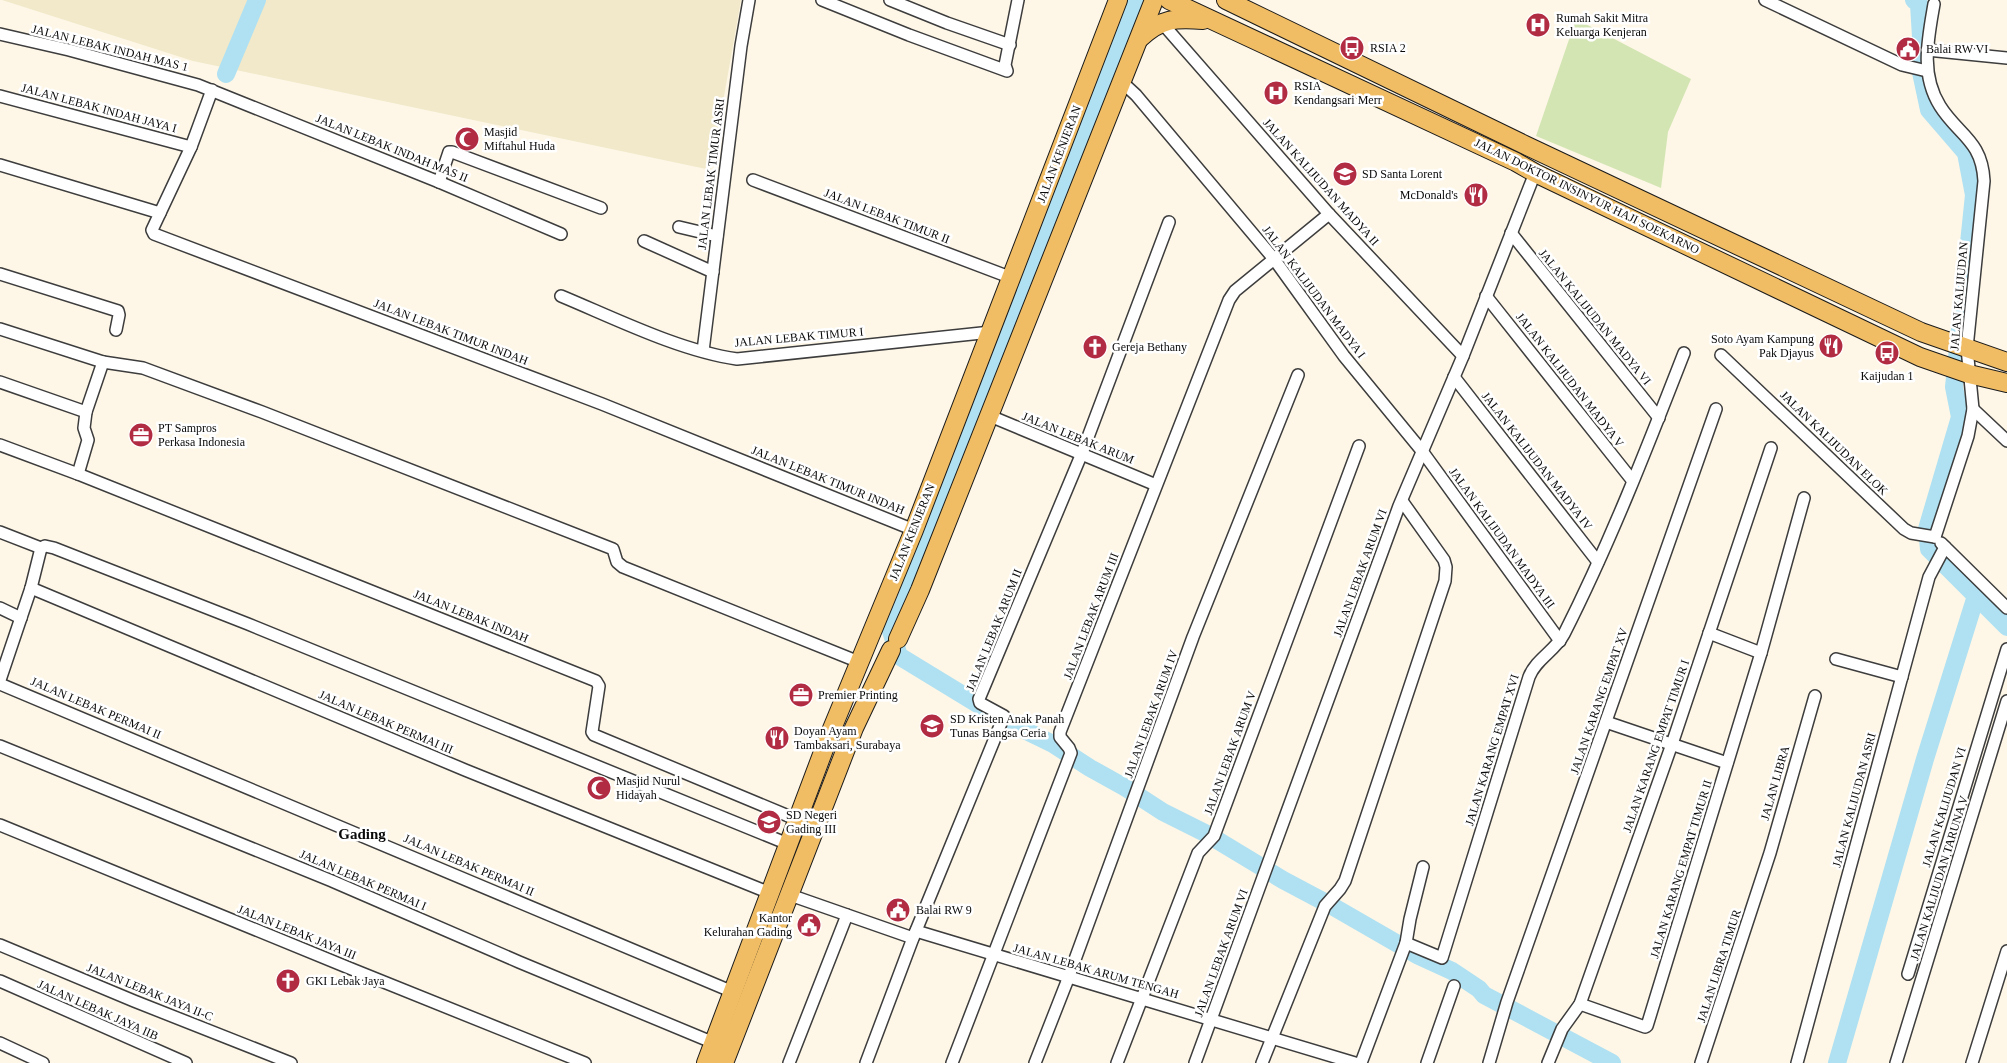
<svg xmlns="http://www.w3.org/2000/svg" width="2007" height="1063" font-family="'Times New Roman',serif">
	<rect width="100%" height="100%" fill="#fef7e7"/>
	<path fill="#f1e9ca" d="M 2,0 L 741,0 L 711,170 L 193,61 Z"/>
	<path fill="#d4e5b4" d="M 1576,19 L 1691,79 L 1668,132 L 1661,188 L 1536,136 Z"/>
	<path fill="#e4edc5" d="M 1345,166 L 1353,175 L 1342,184 L 1334,175 Z"/>
	<g fill="none" stroke-linecap="round" stroke-linejoin="round">
		<g stroke="#afe1f2" stroke-width="18">
			<path d="M 1134,0 L 905,601 L 890,628 L 899,656 L 1004,720 L 1053,744 L 1090,768 L 1126,788 L 1163,812 L 1207,834 L 1283,880 L 1332,906 L 1417,955 L 1452,971 L 1479,989 L 1484,995 L 1612,1063"/>
			<path d="M 226,74 L 257,0"/>
			<path d="M 1976,596 L 2007,627"/>
			<path d="M 1837,1063 L 1925,759 L 1976,596 L 1929,549 L 1927,529 L 1960,417 L 1954,387 L 1974,195 L 1966,153 L 1929,110 L 1919,63 L 1921,37 L 1919,4 L 1914,0"/>
		</g>
		<defs>
			<g id="minor">
				<path d="M 822,0 L 909,35 L 1007,71 L 1005,65 L 1018,0"/>
				<path d="M 890,0 L 947,23 L 1010,45"/>
				<path d="M 1765,0 L 1902,65 L 1927,71"/>
				<path d="M 1934,4 C 1928,39 1920,74 1940,106 C 1958,135 1982,140 1984,181 L 1967,348 L 1973,409 L 1968,436 L 1935,537"/>
				<path d="M 1162,23 L 1329,214 L 1463,356"/>
				<path d="M 0,34 L 69,50 L 198,85 L 439,182 L 561,234"/>
				<path d="M 1927,50 L 2007,58"/>
				<path d="M 1123,83 L 1136,95 L 1274,259 L 1344,356 L 1422,451 L 1560,641"/>
				<path d="M 212,90 L 191,147 L 152,230 L 154,234 L 602,404 L 914,530"/>
				<path d="M 0,96 L 191,147"/>
				<path d="M 0,165 L 160,213"/>
				<path d="M 753,180 L 1012,278"/>
				<path d="M 439,182 L 449,152 L 452,152 L 601,208"/>
				<path d="M 679,227 L 717,236"/>
				<path d="M 1511,233 L 1659,418"/>
				<path d="M 644,241 L 713,272"/>
				<path d="M 0,274 L 118,311 L 119,315 L 116,330"/>
				<path d="M 561,296 C 614,318 680,351 737,359 L 991,332"/>
				<path d="M 1486,296 L 1632,480"/>
				<path d="M 0,329 L 103,362"/>
				<path d="M 703,351 L 741,46 L 749,0"/>
				<path d="M 1721,355 L 1904,529 L 1911,533 L 1935,537"/>
				<path d="M 1454,377 L 1598,562"/>
				<path d="M 0,382 L 86,412"/>
				<path d="M 1973,409 L 2007,441"/>
				<path d="M 990,416 L 1156,485"/>
				<path d="M 0,445 L 78,474 L 596,681 L 599,686 L 592,732 L 594,735 L 798,820"/>
				<path d="M 78,474 L 88,440 L 84,428 L 86,412 L 103,362 L 143,368 L 262,412 L 613,549 L 617,562 L 623,567 L 859,662"/>
				<path d="M 0,532 L 41,548"/>
				<path d="M 1941,543 L 2007,608"/>
				<path d="M 41,548 L 45,546 L 54,548 L 248,624 L 788,844"/>
				<path d="M 31,588 L 465,770 L 770,893"/>
				<path d="M 0,608 L 21,618"/>
				<path d="M 1709,633 L 1761,653"/>
				<path d="M 1836,659 L 1902,677"/>
				<path d="M 0,680 L 31,588 L 41,548"/>
				<path d="M 0,684 L 733,992"/>
				<path d="M 1606,722 L 1727,763"/>
				<path d="M 0,746 L 332,881 L 519,962 L 714,1043"/>
				<path d="M 0,825 L 354,970 L 585,1063"/>
				<path d="M 790,895 L 913,938"/>
				<path d="M 916,931 L 1355,1063"/>
				<path d="M 1406,943 L 1442,958 L 1529,677 C 1536,659 1555,651 1564,634 C 1610,543 1647,448 1684,353"/>
				<path d="M 0,945 L 134,1001 L 291,1063"/>
				<path d="M 1908,974 L 2007,649"/>
				<path d="M 0,981 L 186,1063"/>
				<path d="M 1580,1004 L 1645,1027 L 1647,1026 L 1761,653 L 1804,498"/>
				<path d="M 0,1043 L 43,1063"/>
				<path d="M 789,1063 L 847,915"/>
				<path d="M 866,1063 L 913,938 L 1004,716 L 980,703 L 979,699 L 1082,453 L 1169,222"/>
				<path d="M 952,1063 L 1071,753 L 1069,748 L 1060,737 L 1060,732 L 1229,300 L 1235,291 L 1329,214"/>
				<path d="M 1035,1063 L 1066,984 L 1193,637 L 1298,375"/>
				<path d="M 1117,1063 L 1198,853 L 1214,836 L 1359,446"/>
				<path d="M 1195,1063 L 1399,506 L 1463,356 L 1535,173"/>
				<path d="M 1262,1063 L 1325,906 L 1340,889 L 1345,881 L 1445,581 L 1446,567 L 1444,560 L 1402,501"/>
				<path d="M 1361,1063 L 1406,943 L 1410,919 L 1423,867"/>
				<path d="M 1427,1063 L 1454,986"/>
				<path d="M 1489,1063 L 1507,1002 L 1716,409"/>
				<path d="M 1548,1063 L 1562,1029 L 1580,1004 L 1672,744 L 1771,448"/>
				<path d="M 1701,1063 L 1770,853 L 1815,696"/>
				<path d="M 1797,1063 L 1929,577 L 1945,547"/>
				<path d="M 1896,1063 L 2007,701"/>
				<path d="M 1972,1063 L 2007,951"/>
			</g>
			<g id="primary">
				<path d="M 1169,0 L 1516,162 L 1535,173 L 1920,357 L 1969,374 L 2007,383"/>
				<path d="M 1226,0 L 1525,145 L 1921,332 L 2007,362"/>
				<path d="M 1140,38 C 1162,18 1175,18 1203,20"/>
				<path d="M 898,639 L 920,590 L 1154,0"/>
				<path d="M 706,1063 L 829,736 L 914,530 L 1118,0"/>
				<path d="M 724,1063 L 854,728 L 891,650"/>
			</g>
		</defs>
		<use href="#minor" stroke="#3d3d3d" stroke-width="14"/>
		<use href="#primary" stroke="#1b1b1b" stroke-width="20"/>
		<use href="#minor" stroke="#fff" stroke-width="11"/>
		<use href="#primary" stroke="#f1bd64" stroke-width="18"/>
	</g>
	<defs>
		<symbol id="hospital-disc" viewBox="-11 -11 22 22"><circle r="9.5" fill="#b12b42" stroke="#fff"/><path d="M-5-5h3v3.5h4V-5h3V5h-3V1.5h-4V5h-3Z" fill="#fff"/></symbol>
		<symbol id="bus-disc" viewBox="-11 -11 22 22"><circle r="9.5" fill="#b12b42" stroke="#fff"/><path d="M-5-6H5V4H4V6H2V4H-2V6H-4V4H-5ZM-3.5-4V0h7V-4ZM-3.5 1.2v1.5H-2V1.2ZM2 1.2v1.5H3.5V1.2Z" fill="#fff"/></symbol>
		<symbol id="civic-disc" viewBox="-11 -11 22 22"><circle r="9.5" fill="#b12b42" stroke="#fff"/><path d="M-.6-6.5H3V-4.5H.6V-3L4-1V1h2V6H-6V1h2V-1L-.6-3ZM-1.2 2.5V6h2.4V2.5Z" fill="#fff"/></symbol>
		<symbol id="mosque-disc" viewBox="-11 -11 22 22"><circle r="9.5" fill="#b12b42" stroke="#fff"/><path d="M3.5-4.9A6 6 0 1 0 3.5 4.9A5 5 0 1 1 3.5-4.9Z" fill="#fff"/></symbol>
		<symbol id="school-disc" viewBox="-11 -11 22 22"><circle r="9.5" fill="#b12b42" stroke="#fff"/><path d="M0-5L7-2L0 1L-7-2ZM-4 1L0 2.5L4 1V4Q0 6-4 4Z" fill="#fff"/></symbol>
		<symbol id="restaurant-disc" viewBox="-11 -11 22 22"><circle r="9.5" fill="#b12b42" stroke="#fff"/><path d="M-5-6h1v4h1v-4h1v4h1v-4h1v5L-1.5 .5V6h-2V.5L-5-1ZM5-6V6H3V1.5H1.5Q1.5-4 5-6Z" fill="#fff"/></symbol>
		<symbol id="church-disc" viewBox="-11 -11 22 22"><circle r="9.5" fill="#b12b42" stroke="#fff"/><path d="M-1.2-6h2.4v3.5h3.3v2.4h-3.3V6h-2.4V-.1h-3.3v-2.4h3.3Z" fill="#fff"/></symbol>
		<symbol id="office-disc" viewBox="-11 -11 22 22"><circle r="9.5" fill="#b12b42" stroke="#fff"/><path d="M-6-3h4V-5.5h4V-3h4V5H-6ZM-1-4.5V-3h2v-1.5ZM-6 0V1H6V0Z" fill="#fff"/></symbol>
	</defs>
	<g fill-rule="evenodd">
		<use href="#hospital-disc" x="1524" y="11" width="28" height="28"/>
		<use href="#bus-disc" x="1338" y="34" width="28" height="28"/>
		<use href="#civic-disc" x="1894" y="35" width="28" height="28"/>
		<use href="#hospital-disc" x="1262" y="79" width="28" height="28"/>
		<use href="#mosque-disc" x="453" y="125" width="28" height="28"/>
		<use href="#school-disc" x="1331" y="160" width="28" height="28"/>
		<use href="#restaurant-disc" x="1462" y="181" width="28" height="28"/>
		<use href="#restaurant-disc" x="1817" y="332" width="28" height="28"/>
		<use href="#church-disc" x="1081" y="333" width="28" height="28"/>
		<use href="#bus-disc" x="1873" y="339" width="28" height="28"/>
		<use href="#office-disc" x="127" y="421" width="28" height="28"/>
		<use href="#office-disc" x="787" y="681" width="28" height="28"/>
		<use href="#school-disc" x="918" y="712" width="28" height="28"/>
		<use href="#restaurant-disc" x="763" y="724" width="28" height="28"/>
		<use href="#mosque-disc" x="585" y="774" width="28" height="28"/>
		<use href="#school-disc" x="755" y="808" width="28" height="28"/>
		<use href="#civic-disc" x="884" y="896" width="28" height="28"/>
		<use href="#civic-disc" x="795" y="911" width="28" height="28"/>
		<use href="#church-disc" x="274" y="967" width="28" height="28"/>
	</g>
	<g text-anchor="middle" dominant-baseline="central" stroke-width="5" stroke-linejoin="round" paint-order="stroke">
		<g font-size="12" fill="#0a0a0a" stroke="#fff" text-anchor="start">
			<text x="1556" y="18">Rumah Sakit Mitra<tspan x="1556" dy="14">Keluarga Kenjeran</tspan></text>
			<text x="1370" y="48">RSIA 2</text>
			<text x="1926" y="49">Balai RW VI</text>
			<text x="1294" y="86">RSIA<tspan x="1294" dy="14">Kendangsari Merr</tspan></text>
			<text x="484" y="132">Masjid<tspan x="484" dy="14">Miftahul Huda</tspan></text>
			<text x="1362" y="174">SD Santa Lorent</text>
			<text x="1458" y="195" text-anchor="end">McDonald's</text>
			<text x="1814" y="339" text-anchor="end">Soto Ayam Kampung<tspan x="1814" dy="14">Pak Djayus</tspan></text>
			<text x="1112" y="347">Gereja Bethany</text>
			<text x="1887" y="376" text-anchor="middle">Kaijudan 1</text>
			<text x="158" y="428">PT Sampros<tspan x="158" dy="14">Perkasa Indonesia</tspan></text>
			<text x="818" y="695">Premier Printing</text>
			<text x="950" y="719">SD Kristen Anak Panah<tspan x="950" dy="14">Tunas Bangsa Ceria</tspan></text>
			<text x="794" y="731">Doyan Ayam<tspan x="794" dy="14">Tambaksari, Surabaya</tspan></text>
			<text x="616" y="781">Masjid Nurul<tspan x="616" dy="14">Hidayah</tspan></text>
			<text x="786" y="815">SD Negeri<tspan x="786" dy="14">Gading III</tspan></text>
			<text x="916" y="910">Balai RW 9</text>
			<text x="792" y="918" text-anchor="end">Kantor<tspan x="792" dy="14">Kelurahan Gading</tspan></text>
			<text x="306" y="981">GKI Lebak Jaya</text>
		</g>
		<g font-size="12" fill="#0a0a0a" stroke="#fff">
			<text transform="translate(110 48) rotate(14)">JALAN LEBAK INDAH MAS 1</text>
			<text transform="translate(99 108) rotate(15)">JALAN LEBAK INDAH JAYA I</text>
			<text transform="translate(392 148) rotate(22)">JALAN LEBAK INDAH MAS II</text>
			<text transform="translate(1059 154) rotate(-69)">JALAN KENJERAN</text>
			<text transform="translate(711 174) rotate(-83)">JALAN LEBAK TIMUR ASRI</text>
			<text transform="translate(1321 182) rotate(48)">JALAN KALIJUDAN MADYA II</text>
			<text transform="translate(1587 196) rotate(26)">JALAN DOKTOR INSINYUR HAJI SOEKARNO</text>
			<text transform="translate(887 216) rotate(21)">JALAN LEBAK TIMUR II</text>
			<text transform="translate(1314 292) rotate(53)">JALAN KALIJUDAN MADYA I</text>
			<text transform="translate(1959 296) rotate(-85)">JALAN KALIJUDAN</text>
			<text transform="translate(1595 317) rotate(51)">JALAN KALIJUDAN MADYA VI</text>
			<text transform="translate(451 332) rotate(21)">JALAN LEBAK TIMUR INDAH</text>
			<text transform="translate(799 337) rotate(-5)">JALAN LEBAK TIMUR I</text>
			<text transform="translate(1570 380) rotate(52)">JALAN KALIJUDAN MADYA V</text>
			<text transform="translate(1078 438) rotate(22)">JALAN LEBAK ARUM</text>
			<text transform="translate(1834 443) rotate(44)">JALAN KALIJUDAN ELOK</text>
			<text transform="translate(1537 461) rotate(52)">JALAN KALIJUDAN MADYA IV</text>
			<text transform="translate(828 480) rotate(22)">JALAN LEBAK TIMUR INDAH</text>
			<text transform="translate(912 532) rotate(-68)">JALAN KENJERAN</text>
			<text transform="translate(1502 538) rotate(54)">JALAN KALIJUDAN MADYA III</text>
			<text transform="translate(1360 573) rotate(-70)">JALAN LEBAK ARUM VI</text>
			<text transform="translate(471 616) rotate(22)">JALAN LEBAK INDAH</text>
			<text transform="translate(1091 616) rotate(-69)">JALAN LEBAK ARUM III</text>
			<text transform="translate(994 630) rotate(-68)">JALAN LEBAK ARUM II</text>
			<text transform="translate(1599 701) rotate(-71)">JALAN KARANG EMPAT XV</text>
			<text transform="translate(96 708) rotate(23)">JALAN LEBAK PERMAI II</text>
			<text transform="translate(1151 714) rotate(-70)">JALAN LEBAK ARUM IV</text>
			<text transform="translate(386 722) rotate(23)">JALAN LEBAK PERMAI III</text>
			<text transform="translate(1656 746) rotate(-71)">JALAN KARANG EMPAT TIMUR I</text>
			<text transform="translate(1492 750) rotate(-73)">JALAN KARANG EMPAT XVI</text>
			<text transform="translate(1230 753) rotate(-70)">JALAN LEBAK ARUM V</text>
			<text transform="translate(1775 783) rotate(-74)">JALAN LIBRA</text>
			<text transform="translate(1854 800) rotate(-75)">JALAN KALIJUDAN ASRI</text>
			<text transform="translate(1944 807) rotate(-73)">JALAN KALIJUDAN VI</text>
			<text transform="translate(469 865) rotate(23)">JALAN LEBAK PERMAI II</text>
			<text transform="translate(1681 869) rotate(-73)">JALAN KARANG EMPAT TIMUR II</text>
			<text transform="translate(1939 878) rotate(-73)">JALAN KALIJUDAN TARUNA V</text>
			<text transform="translate(363 880) rotate(23)">JALAN LEBAK PERMAI I</text>
			<text transform="translate(297 932) rotate(22)">JALAN LEBAK JAYA III</text>
			<text transform="translate(1221 953) rotate(-70)">JALAN LEBAK ARUM VI</text>
			<text transform="translate(1719 966) rotate(-72)">JALAN LIBRA TIMUR</text>
			<text transform="translate(1096 971) rotate(16)">JALAN LEBAK ARUM TENGAH</text>
			<text transform="translate(150 992) rotate(22)">JALAN LEBAK JAYA II-C</text>
			<text transform="translate(98 1010) rotate(24)">JALAN LEBAK JAYA IIB</text>
		</g>
		<g font-size="15" font-weight="bold" fill="#0a0a0a" stroke="#fff">
			<text x="362" y="834">Gading</text>
		</g>
	</g>
</svg>
